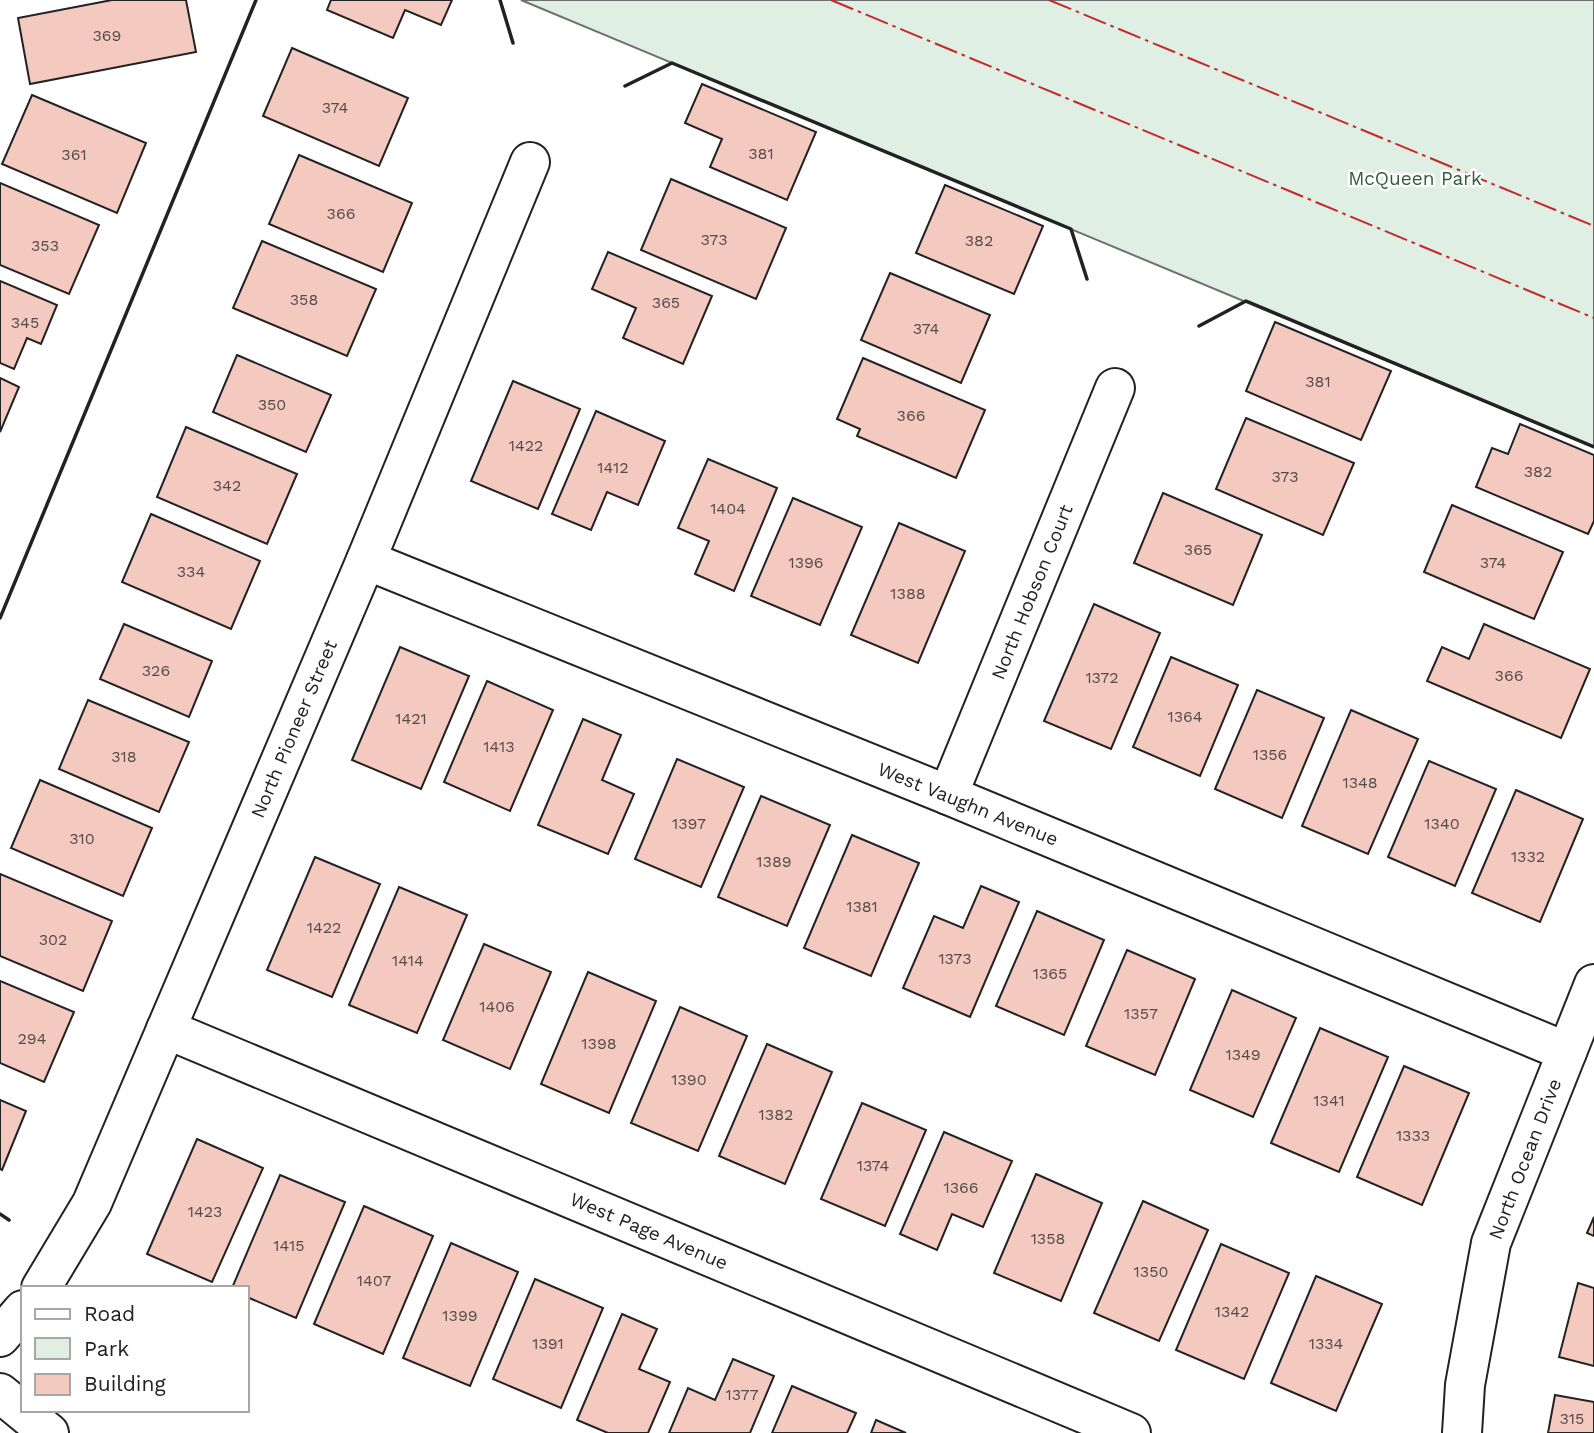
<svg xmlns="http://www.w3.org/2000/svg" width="1594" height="1433" font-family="'Work Sans',sans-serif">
	<rect width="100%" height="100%" fill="#fff"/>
	<path fill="#e0efe3" stroke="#6f6f6f" stroke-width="2" d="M 521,0 L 1594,0 L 1594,447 Z"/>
	<g fill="#f3c9c0" stroke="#222" stroke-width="2">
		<path d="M 112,0 L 186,0 L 196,52 L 30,84 L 18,18 Z"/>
		<path d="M 331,0 L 452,0 L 441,25 L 405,10 L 393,38 L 327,10 Z"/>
		<path d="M 292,48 L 408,98 L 379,166 L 263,116 Z"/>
		<path d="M 702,84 L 816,132 L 787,200 L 710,167 L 722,139 L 685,123 Z"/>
		<path d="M 32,95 L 146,143 L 117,213 L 2,164 Z"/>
		<path d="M 299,155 L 412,203 L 383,272 L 269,224 Z"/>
		<path d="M 671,179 L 786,228 L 756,299 L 641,250 Z"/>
		<path d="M 0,183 L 99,225 L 69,294 L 0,265 Z"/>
		<path d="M 945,185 L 1043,226 L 1014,294 L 916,253 Z"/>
		<path d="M 262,241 L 376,289 L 347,356 L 233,308 Z"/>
		<path d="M 608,252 L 712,296 L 683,364 L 623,338 L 636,308 L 592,289 Z"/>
		<path d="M 890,273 L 990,315 L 961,383 L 861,340 Z"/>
		<path d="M 0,281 L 57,305 L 41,344 L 27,338 L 14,369 L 0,363 Z"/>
		<path d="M 1275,322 L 1391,371 L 1361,440 L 1246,391 Z"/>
		<path d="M 237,355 L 331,395 L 306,452 L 213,412 Z"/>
		<path d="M 863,358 L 985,410 L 956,478 L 857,436 L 860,429 L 837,419 Z"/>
		<path d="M 0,378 L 19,387 L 0,432 Z"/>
		<path d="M 513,381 L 580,409 L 538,509 L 471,481 Z"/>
		<path d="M 596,411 L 665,441 L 638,505 L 607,492 L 591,530 L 552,514 Z"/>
		<path d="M 1246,418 L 1354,463 L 1323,535 L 1216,489 Z"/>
		<path d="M 1520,424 L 1594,455 L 1594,521 L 1588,534 L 1476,487 L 1492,448 L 1508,454 Z"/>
		<path d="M 186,427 L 297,474 L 267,544 L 157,497 Z"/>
		<path d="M 708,459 L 777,488 L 734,591 L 695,574 L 709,541 L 678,528 Z"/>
		<path d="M 1163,493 L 1262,535 L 1233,605 L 1134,563 Z"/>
		<path d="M 793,498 L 862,527 L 820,625 L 751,596 Z"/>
		<path d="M 1452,505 L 1563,552 L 1534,619 L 1424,572 Z"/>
		<path d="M 151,514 L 260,561 L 231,629 L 122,582 Z"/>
		<path d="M 899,523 L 965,551 L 918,663 L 851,635 Z"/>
		<path d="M 1094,604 L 1160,633 L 1111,749 L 1044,721 Z"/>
		<path d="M 124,624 L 212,661 L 189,717 L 100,679 Z"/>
		<path d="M 1484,624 L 1590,669 L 1561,738 L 1427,681 L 1442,647 L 1469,659 Z"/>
		<path d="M 400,647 L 469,676 L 421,789 L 352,760 Z"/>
		<path d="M 1171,657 L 1238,685 L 1200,776 L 1133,747 Z"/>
		<path d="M 487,681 L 553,710 L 510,811 L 444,782 Z"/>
		<path d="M 1257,690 L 1324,718 L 1282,818 L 1215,789 Z"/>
		<path d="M 88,700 L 189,742 L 159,812 L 59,769 Z"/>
		<path d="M 1351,710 L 1418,739 L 1368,854 L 1302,826 Z"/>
		<path d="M 583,719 L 621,735 L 602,780 L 634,794 L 608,854 L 538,825 Z"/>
		<path d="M 677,759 L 744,787 L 701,887 L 635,859 Z"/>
		<path d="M 1429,761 L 1496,789 L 1455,886 L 1388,857 Z"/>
		<path d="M 40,780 L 152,828 L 123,896 L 11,848 Z"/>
		<path d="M 1516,790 L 1583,819 L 1540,922 L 1472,893 Z"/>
		<path d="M 761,796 L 830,825 L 787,926 L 718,897 Z"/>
		<path d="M 852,835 L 919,863 L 871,976 L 804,948 Z"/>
		<path d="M 315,857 L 380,884 L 332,997 L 267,970 Z"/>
		<path d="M 0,874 L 112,921 L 83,991 L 0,956 Z"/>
		<path d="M 981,886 L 1019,902 L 970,1017 L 903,988 L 934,916 L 963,928 Z"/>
		<path d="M 399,887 L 467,915 L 417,1033 L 349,1005 Z"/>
		<path d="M 1037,911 L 1104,940 L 1064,1035 L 996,1006 Z"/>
		<path d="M 484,944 L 551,972 L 510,1069 L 443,1040 Z"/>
		<path d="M 1127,950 L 1195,979 L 1155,1075 L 1086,1046 Z"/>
		<path d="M 588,972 L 656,1001 L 609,1113 L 541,1084 Z"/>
		<path d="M 0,981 L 74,1012 L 44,1082 L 0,1063 Z"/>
		<path d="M 1232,990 L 1296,1018 L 1253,1117 L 1190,1090 Z"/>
		<path d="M 680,1007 L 747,1036 L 698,1151 L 631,1123 Z"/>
		<path d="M 1320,1028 L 1388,1057 L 1339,1172 L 1271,1143 Z"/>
		<path d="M 767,1044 L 832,1072 L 785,1184 L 719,1156 Z"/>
		<path d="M 1404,1066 L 1469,1093 L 1422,1205 L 1357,1177 Z"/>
		<path d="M 0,1100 L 26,1111 L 2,1170 L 0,1169 Z"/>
		<path d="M 862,1103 L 926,1130 L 885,1226 L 821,1199 Z"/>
		<path d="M 944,1132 L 1012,1161 L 983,1227 L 952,1214 L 937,1250 L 900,1234 Z"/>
		<path d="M 197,1139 L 263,1168 L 212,1282 L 147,1254 Z"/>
		<path d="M 1036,1174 L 1102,1203 L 1061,1301 L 994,1273 Z"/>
		<path d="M 280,1175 L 345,1202 L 296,1318 L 247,1297 L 247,1288 L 232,1288 Z"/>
		<path d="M 1143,1201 L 1208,1230 L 1159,1341 L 1094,1313 Z"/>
		<path d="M 364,1206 L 433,1236 L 383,1354 L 314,1324 Z"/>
		<path d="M 1594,1217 L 1594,1236 L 1587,1233 Z"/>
		<path d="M 451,1243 L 518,1272 L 470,1386 L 403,1358 Z"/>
		<path d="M 1221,1244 L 1289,1273 L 1244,1379 L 1176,1350 Z"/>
		<path d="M 1316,1276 L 1382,1304 L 1336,1411 L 1271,1383 Z"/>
		<path d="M 535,1279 L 603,1308 L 561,1408 L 493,1379 Z"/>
		<path d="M 1578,1283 L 1594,1288 L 1594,1366 L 1559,1357 Z"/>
		<path d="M 622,1314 L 657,1329 L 639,1369 L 670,1382 L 648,1433 L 608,1433 L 577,1420 Z"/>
		<path d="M 733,1359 L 774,1376 L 750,1433 L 669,1433 L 688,1388 L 715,1400 Z"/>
		<path d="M 792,1386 L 856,1413 L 847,1433 L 772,1433 Z"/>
		<path d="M 1555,1395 L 1594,1402 L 1594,1433 L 1548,1433 Z"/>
		<path d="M 876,1420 L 906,1433 L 871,1433 Z"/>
	</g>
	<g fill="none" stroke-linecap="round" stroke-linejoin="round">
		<defs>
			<g id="street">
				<path d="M 366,560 L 948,795 L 1567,1052"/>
				<path d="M 948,795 L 1115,388"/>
				<path d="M 166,1029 L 1131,1433"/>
				<path d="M 41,1288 L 92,1203 L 366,560 L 530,162"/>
				<path d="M 0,1337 L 23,1310"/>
				<path d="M 1462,1433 L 1465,1385 L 1491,1243 L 1594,984"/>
			</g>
			<path id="secondary" d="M 0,1393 L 49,1433"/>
		</defs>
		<use href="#street" stroke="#222" stroke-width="42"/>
		<use href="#secondary" stroke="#222" stroke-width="42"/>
		<use href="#street" stroke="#fff" stroke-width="38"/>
		<use href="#secondary" stroke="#fff" stroke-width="38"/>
		<g stroke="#222" stroke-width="3.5">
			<path d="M 500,0 L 513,43"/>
			<path d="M 625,86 L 672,63 L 1071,229 L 1087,279"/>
			<path d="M 1199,326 L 1246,301 L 1594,447"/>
			<path d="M 0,618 L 256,0"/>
			<path d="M 0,1214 L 9,1220"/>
		</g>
		<g stroke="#c62828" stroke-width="2" stroke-dasharray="24 5 3.5 5" stroke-linecap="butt">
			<path d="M 831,0 L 1594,318"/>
			<path d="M 1049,0 L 1594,226"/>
		</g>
	</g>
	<g text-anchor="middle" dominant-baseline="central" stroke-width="5" stroke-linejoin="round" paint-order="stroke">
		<g font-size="16" fill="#564c4a">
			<text x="107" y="35">369</text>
			<text x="335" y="107">374</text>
			<text x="761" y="153">381</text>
			<text x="74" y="154">361</text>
			<text x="341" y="213">366</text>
			<text x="714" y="239">373</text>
			<text x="979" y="240">382</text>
			<text x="45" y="245">353</text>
			<text x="304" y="299">358</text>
			<text x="666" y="302">365</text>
			<text x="25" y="322">345</text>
			<text x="926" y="328">374</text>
			<text x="1318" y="381">381</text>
			<text x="272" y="404">350</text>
			<text x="911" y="415">366</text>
			<text x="526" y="445">1422</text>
			<text x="613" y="467">1412</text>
			<text x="1538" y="471">382</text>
			<text x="1285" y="476">373</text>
			<text x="227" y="485">342</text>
			<text x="728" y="508">1404</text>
			<text x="1198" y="549">365</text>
			<text x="806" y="562">1396</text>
			<text x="1493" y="562">374</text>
			<text x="191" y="571">334</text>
			<text x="908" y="593">1388</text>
			<text x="156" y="670">326</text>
			<text x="1509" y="675">366</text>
			<text x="1102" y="677">1372</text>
			<text x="1185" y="716">1364</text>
			<text x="411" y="718">1421</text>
			<text x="499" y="746">1413</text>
			<text x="1270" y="754">1356</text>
			<text x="124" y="756">318</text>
			<text x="1360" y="782">1348</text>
			<text x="689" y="823">1397</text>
			<text x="1442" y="823">1340</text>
			<text x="82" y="838">310</text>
			<text x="1528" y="856">1332</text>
			<text x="774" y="861">1389</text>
			<text x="862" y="906">1381</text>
			<text x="324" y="927">1422</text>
			<text x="53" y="939">302</text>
			<text x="955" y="958">1373</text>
			<text x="408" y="960">1414</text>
			<text x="1050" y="973">1365</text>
			<text x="497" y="1006">1406</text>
			<text x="1141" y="1013">1357</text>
			<text x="32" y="1038">294</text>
			<text x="599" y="1043">1398</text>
			<text x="1243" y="1054">1349</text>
			<text x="689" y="1079">1390</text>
			<text x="1329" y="1100">1341</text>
			<text x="776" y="1114">1382</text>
			<text x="1413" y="1135">1333</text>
			<text x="873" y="1165">1374</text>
			<text x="961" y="1187">1366</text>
			<text x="205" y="1211">1423</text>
			<text x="1048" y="1238">1358</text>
			<text x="289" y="1245">1415</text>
			<text x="1151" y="1271">1350</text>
			<text x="374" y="1280">1407</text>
			<text x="1232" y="1311">1342</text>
			<text x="460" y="1315">1399</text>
			<text x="548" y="1343">1391</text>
			<text x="1326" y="1343">1334</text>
			<text x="742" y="1394">1377</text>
			<text x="1572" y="1418">315</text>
		</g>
		<g font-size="19" fill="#2f5e38" stroke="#fff">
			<text x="1415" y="178">McQueen Park</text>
		</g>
		<g font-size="19" fill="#222" stroke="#fff">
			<text transform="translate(1032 592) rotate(-68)">North Hobson Court</text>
			<text transform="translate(294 729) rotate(-67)">North Pioneer Street</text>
			<text transform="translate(968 804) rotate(22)">West Vaughn Avenue</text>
			<text transform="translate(1525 1159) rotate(-69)">North Ocean Drive</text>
			<text transform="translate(649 1231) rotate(23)">West Page Avenue</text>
		</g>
	</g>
	<rect x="21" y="1286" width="228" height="126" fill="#ffffff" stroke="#a7a7a7" stroke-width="2"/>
	<rect x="35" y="1309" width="35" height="10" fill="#ffffff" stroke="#a7a7a7" stroke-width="2"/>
	<text x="84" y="1321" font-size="21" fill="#222222">Road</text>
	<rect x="35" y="1338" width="35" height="21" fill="#e0efe3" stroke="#a7a7a7" stroke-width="2"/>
	<text x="84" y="1356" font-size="21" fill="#222222">Park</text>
	<rect x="35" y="1374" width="35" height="21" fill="#f3c9c0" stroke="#a7a7a7" stroke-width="2"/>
	<text x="84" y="1391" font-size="21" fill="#222222">Building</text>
</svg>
